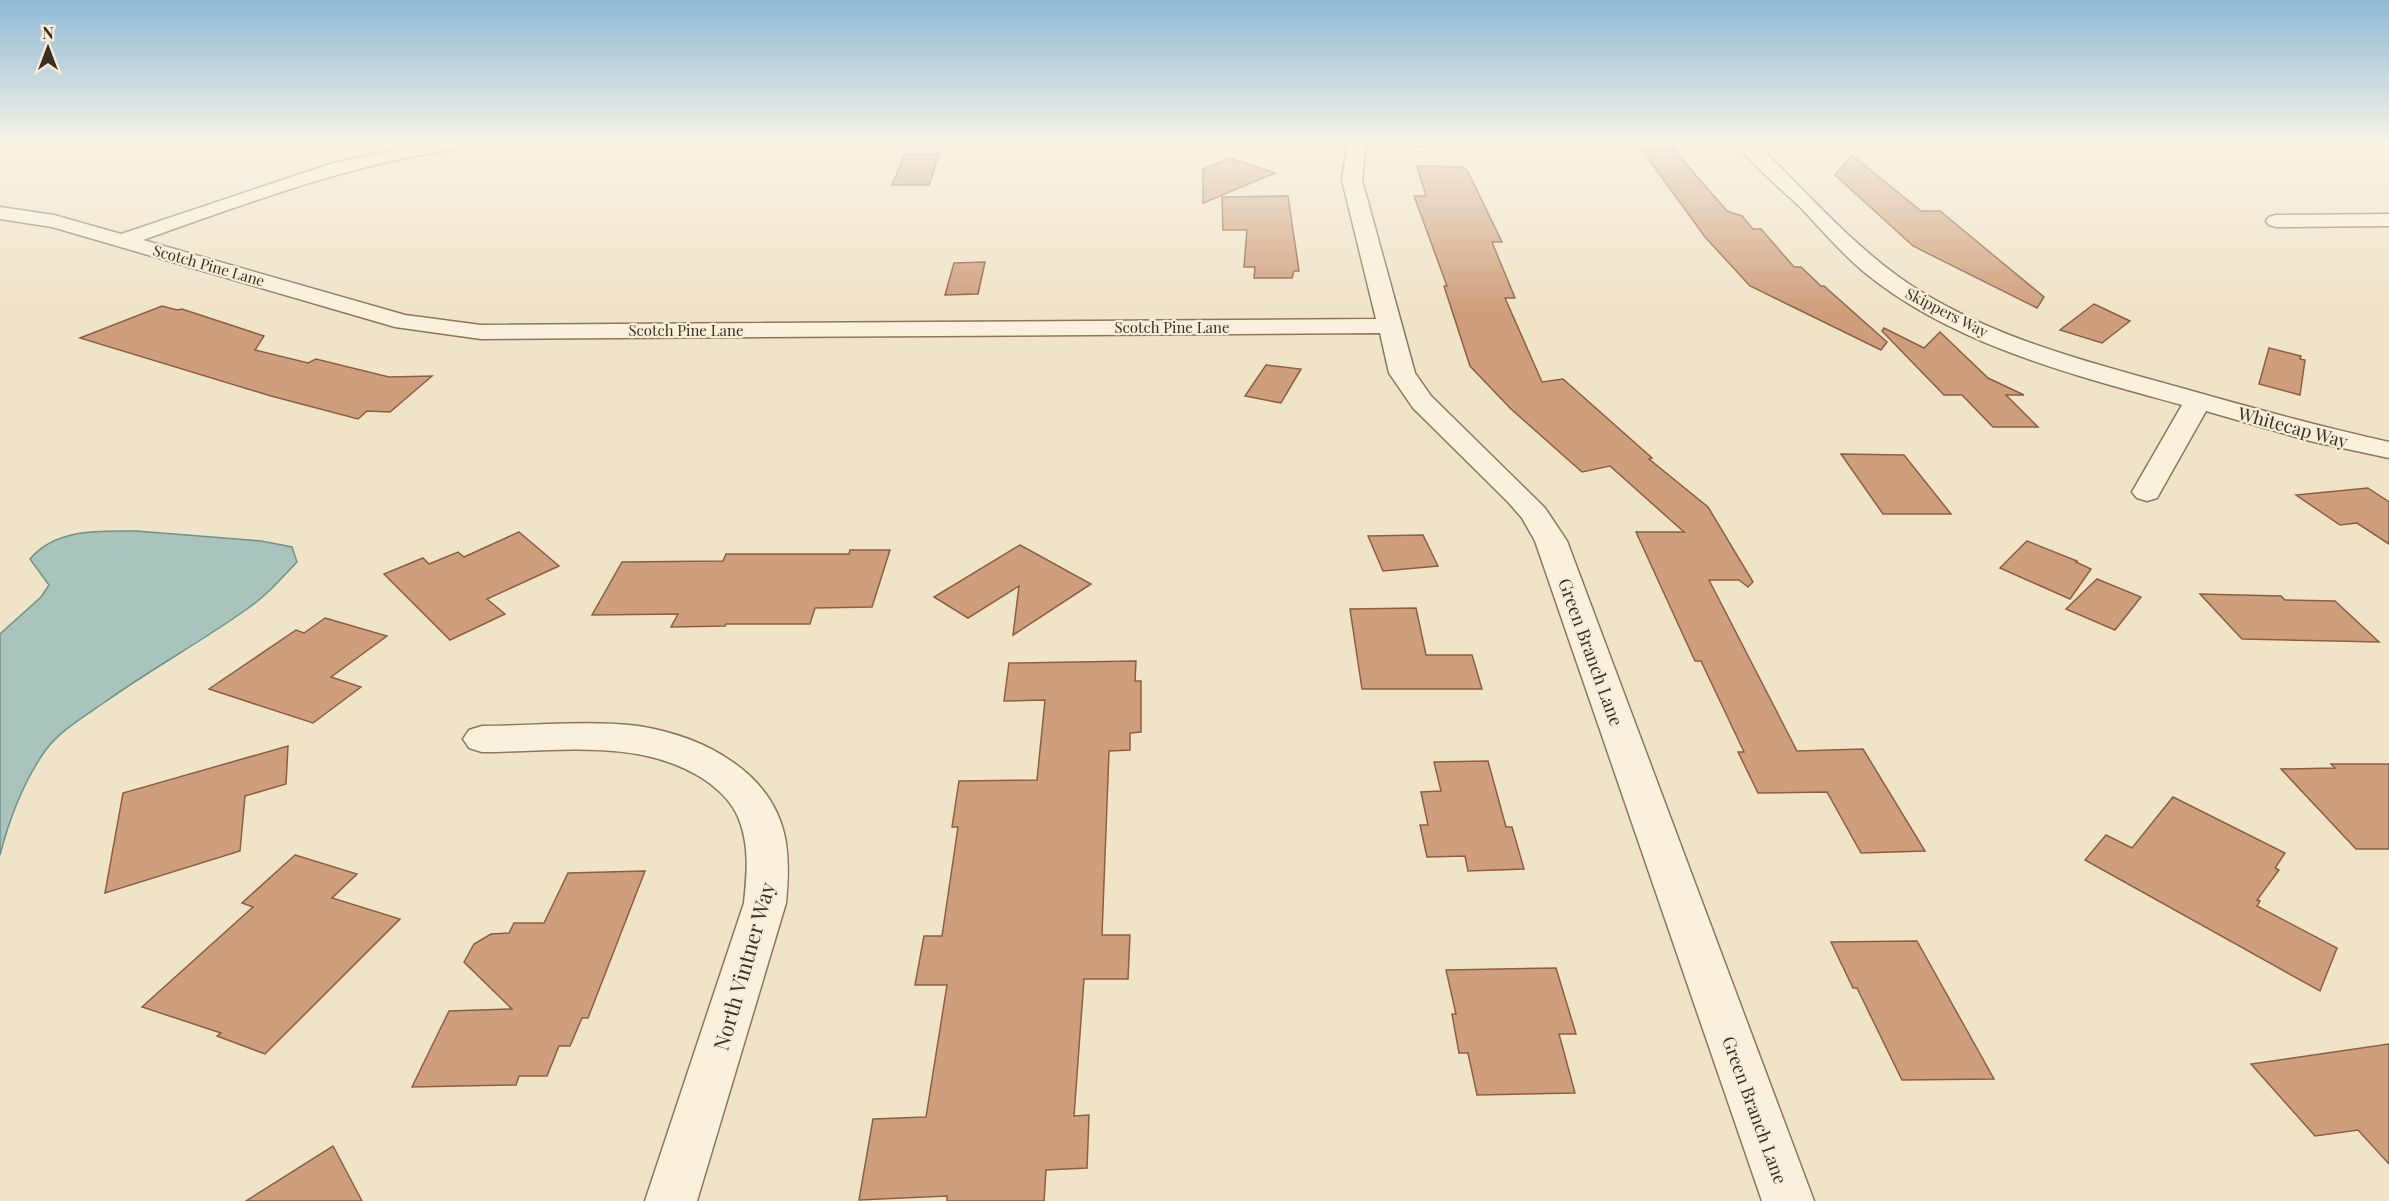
<svg xmlns="http://www.w3.org/2000/svg" width="2389" height="1201" font-family="'Playfair Display',serif">
	<rect width="100%" height="100%" fill="#f0e4c8"/>
	<path fill="#a9c4bc" stroke="#6f938a" stroke-width="1.5" d="M 136,531 L 261,541 L 292,547 L 297,562 C 281,579 266,596 247,609 C 201,642 151,669 105,702 C 85,716 59,731 45,751 C 24,781 9,820 0,855 L 0,634 L 41,597 L 49,585 L 30,559 C 56,528 99,531 136,531 Z"/>
	<g fill="#cf9f7d" stroke="#8d5f41" stroke-width="1.5">
		<path d="M 1644,142 L 1667,142 L 1727,211 L 1742,216 L 1753,229 L 1761,229 L 1794,267 L 1801,267 L 1821,286 L 1824,286 L 1887,342 L 1881,350 L 1750,286 L 1705,237 L 1639,146 Z"/>
		<path d="M 905,154 L 939,154 L 929,185 L 892,185 Z"/>
		<path d="M 1852,155 L 1921,211 L 1940,211 L 2044,297 L 2037,308 L 1913,246 L 1835,175 Z"/>
		<path d="M 1230,158 L 1275,173 L 1203,203 L 1203,169 Z"/>
		<path d="M 1417,166 L 1463,167 L 1468,172 L 1502,242 L 1492,242 L 1515,298 L 1505,298 L 1542,382 L 1563,379 L 1652,458 L 1649,459 L 1708,507 L 1753,582 L 1748,587 L 1739,580 L 1709,580 L 1797,751 L 1863,749 L 1925,851 L 1861,853 L 1827,792 L 1758,793 L 1738,752 L 1744,752 L 1701,661 L 1695,661 L 1636,532 L 1684,532 L 1610,466 L 1582,472 L 1511,409 L 1470,366 L 1444,286 L 1447,286 L 1414,196 L 1426,196 Z"/>
		<path d="M 1288,196 L 1299,271 L 1294,271 L 1292,278 L 1254,278 L 1255,267 L 1244,267 L 1247,230 L 1223,230 L 1222,197 Z"/>
		<path d="M 985,262 L 978,294 L 945,295 L 954,263 Z"/>
		<path d="M 2094,304 L 2130,321 L 2102,343 L 2060,330 Z"/>
		<path d="M 162,306 L 177,310 L 182,309 L 264,336 L 255,350 L 308,363 L 316,359 L 389,377 L 432,376 L 390,412 L 367,411 L 358,419 L 271,396 L 80,338 Z"/>
		<path d="M 1884,328 L 1924,348 L 1940,332 L 1988,378 L 2024,395 L 2006,395 L 2038,427 L 1993,427 L 1962,395 L 1944,395 L 1882,331 Z"/>
		<path d="M 2269,348 L 2301,356 L 2300,359 L 2305,360 L 2300,395 L 2259,384 Z"/>
		<path d="M 1266,365 L 1301,369 L 1281,403 L 1245,396 Z"/>
		<path d="M 1841,454 L 1904,455 L 1951,514 L 1883,514 Z"/>
		<path d="M 2368,488 L 2389,502 L 2389,544 L 2357,523 L 2340,525 L 2296,495 Z"/>
		<path d="M 519,532 L 559,566 L 487,599 L 505,614 L 450,640 L 384,574 L 423,558 L 429,564 L 458,552 L 464,557 Z"/>
		<path d="M 1423,535 L 1438,566 L 1383,571 L 1368,536 Z"/>
		<path d="M 2027,541 L 2077,561 L 2076,562 L 2091,569 L 2070,599 L 2000,568 Z"/>
		<path d="M 1020,545 L 1091,584 L 1013,635 L 1019,586 L 968,618 L 934,597 Z"/>
		<path d="M 850,550 L 890,550 L 872,607 L 815,608 L 810,624 L 726,624 L 725,626 L 671,627 L 678,614 L 592,615 L 622,562 L 723,561 L 726,554 L 849,554 Z"/>
		<path d="M 2097,579 L 2141,597 L 2115,630 L 2066,609 Z"/>
		<path d="M 2200,594 L 2281,596 L 2285,600 L 2335,601 L 2379,642 L 2242,639 Z"/>
		<path d="M 1416,608 L 1426,655 L 1472,655 L 1482,689 L 1362,689 L 1350,609 Z"/>
		<path d="M 325,618 L 387,636 L 331,677 L 361,687 L 313,723 L 209,689 L 296,630 L 304,633 Z"/>
		<path d="M 1136,661 L 1135,681 L 1141,681 L 1141,732 L 1130,733 L 1130,750 L 1109,751 L 1102,935 L 1130,935 L 1128,979 L 1084,979 L 1074,1116 L 1089,1115 L 1087,1168 L 1046,1170 L 1044,1201 L 947,1201 L 947,1196 L 859,1200 L 873,1119 L 926,1117 L 947,985 L 915,985 L 924,936 L 942,936 L 958,827 L 952,827 L 959,781 L 1037,780 L 1045,700 L 1004,701 L 1009,663 Z"/>
		<path d="M 288,746 L 286,784 L 245,796 L 240,851 L 105,893 L 123,793 Z"/>
		<path d="M 1488,761 L 1506,827 L 1512,827 L 1524,869 L 1468,871 L 1465,856 L 1427,857 L 1420,825 L 1428,825 L 1421,792 L 1441,791 L 1434,762 Z"/>
		<path d="M 2331,764 L 2389,764 L 2389,849 L 2356,849 L 2281,769 L 2335,768 Z"/>
		<path d="M 2173,797 L 2285,853 L 2275,868 L 2279,870 L 2257,900 L 2260,901 L 2257,906 L 2337,948 L 2320,991 L 2085,860 L 2106,835 L 2132,848 Z"/>
		<path d="M 295,855 L 357,874 L 332,898 L 400,919 L 265,1054 L 217,1036 L 221,1033 L 142,1007 L 253,907 L 242,903 Z"/>
		<path d="M 645,871 L 588,1018 L 582,1018 L 570,1046 L 559,1046 L 547,1076 L 519,1076 L 516,1085 L 412,1087 L 449,1011 L 512,1009 L 464,962 L 474,944 L 491,934 L 509,933 L 514,923 L 544,923 L 568,873 Z"/>
		<path d="M 1917,941 L 1994,1079 L 1902,1080 L 1857,988 L 1853,988 L 1831,942 Z"/>
		<path d="M 1556,968 L 1576,1034 L 1559,1034 L 1575,1093 L 1477,1095 L 1468,1053 L 1459,1053 L 1452,1014 L 1456,1014 L 1446,970 Z"/>
		<path d="M 2389,1044 L 2389,1164 L 2358,1130 L 2315,1136 L 2251,1064 Z"/>
		<path d="M 333,1146 L 362,1201 L 246,1201 Z"/>
	</g>
	<g fill="none" stroke-linecap="round" stroke-linejoin="round">
		<defs>
			<g id="street">
				<path d="M 429,142 L 478,142 L 475,146 L 469,147 C 355,162 251,202 143,240 L 405,315 L 481,325 L 1376,319 L 1342,180 L 1348,142 L 1366,142 L 1362,180 L 1415,373 L 1431,396 L 1545,508 L 1567,541 L 1814,1201 L 1762,1201 L 1535,541 L 1522,518 L 1508,502 L 1413,408 L 1389,373 L 1380,333 L 481,339 L 395,327 L 52,227 L 0,219 L 0,207 L 54,215 L 121,234 L 330,164 Z"/>
				<path d="M 1413,142 L 1560,142 L 1561,143 L 1558,147 L 1552,148 L 1422,147 L 1416,146 Z"/>
				<path d="M 1736,142 L 1755,142 C 1806,191 1859,254 1920,291 C 1997,339 2091,363 2178,387 C 2248,407 2318,426 2389,442 L 2389,458 L 2310,441 L 2206,411 L 2157,498 L 2147,501 L 2137,498 L 2132,492 L 2182,405 C 2074,375 1953,345 1864,272 C 1841,253 1821,229 1800,207 C 1779,187 1753,166 1736,142 Z"/>
				<path d="M 2389,214 L 2389,226 L 2276,227 L 2269,225 L 2266,221 L 2269,217 L 2276,215 Z"/>
				<path d="M 482,726 C 532,726 589,720 638,726 C 703,736 775,772 786,843 C 789,864 788,883 786,903 L 697,1201 L 645,1201 L 744,903 C 747,874 750,845 738,817 C 732,802 718,789 705,780 C 640,737 556,752 482,752 L 469,748 L 463,739 L 469,730 Z"/>
			</g>
		</defs>
		<use href="#street" stroke="#8d765c" stroke-width="3"/>
		<use href="#street" fill="#faf1dc" fill-rule="evenodd"/>
	</g>
	<linearGradient id="sky" x2="0" y2="1"><stop stop-color="#8fbad6"/><stop offset="0.46" stop-color="#f8f3e6"/><stop offset="1" stop-color="#f8f3e6" stop-opacity="0"/></linearGradient>
	<rect width="2389" height="310" fill="url(#sky)"/>
	<g text-anchor="middle" dominant-baseline="central" stroke-width="4.5" stroke-linejoin="round" paint-order="stroke">
		<g font-size="15" fill="#3d2e20" stroke="#f7eed8">
			<text transform="translate(209 265) rotate(16)">Scotch Pine Lane</text>
			<text transform="translate(1947 312) rotate(27)">Skippers Way</text>
			<text x="1172" y="327">Scotch Pine Lane</text>
			<text x="686" y="330">Scotch Pine Lane</text>
		</g>
		<g font-size="18" fill="#3d2e20" stroke="#f7eed8">
			<text transform="translate(2293 427) rotate(15)">Whitecap Way</text>
			<text transform="translate(1591 652) rotate(70)">Green Branch Lane</text>
			<text transform="translate(1755 1110) rotate(70)">Green Branch Lane</text>
		</g>
		<g font-size="21" fill="#3d2e20" stroke="#f7eed8">
			<text transform="translate(743 966) rotate(-74)">North Vintner Way</text>
		</g>
	</g>
	<g transform="translate(48 48)" stroke="#f7eed8" stroke-width="4.5" paint-order="stroke">
	<path d="M0-4.5L10 22L0 15L-10 22Z" fill="#3d2e20"/>
	<text y="-9" font-size="16" font-weight="bold" text-anchor="middle" fill="#3d2e20">N</text>
	</g>
</svg>
